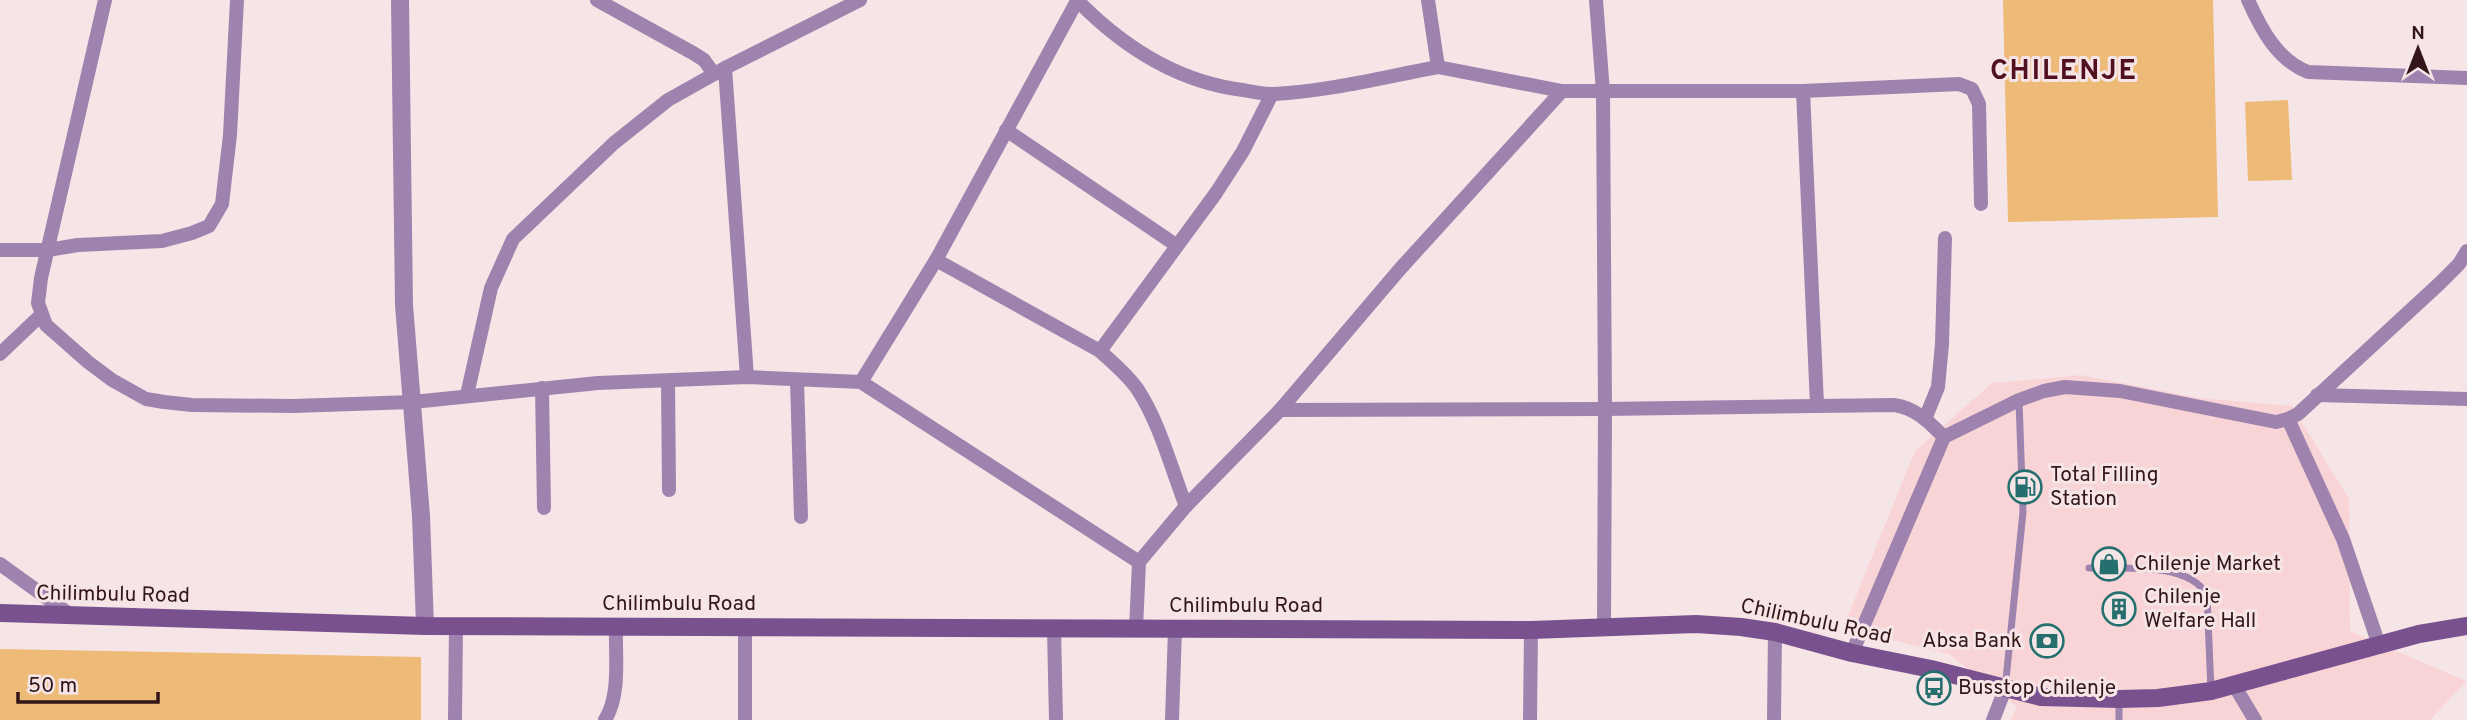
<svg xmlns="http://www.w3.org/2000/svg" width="2467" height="720" font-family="Overpass,sans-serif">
	<rect width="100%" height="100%" fill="#f6e5e6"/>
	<path fill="#f9d4d7" d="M 2081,375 L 2199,398 L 2292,406 L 2349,499 L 2350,631 L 2466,681 L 2430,720 L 2011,720 L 2017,707 L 1949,654 L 1843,628 L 1915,451 L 1992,383 Z"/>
	<g fill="#edba78">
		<path d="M 2003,0 L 2213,0 L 2218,217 L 2008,222 Z"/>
		<path d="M 2288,100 L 2292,180 L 2248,181 L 2245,102 Z"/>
		<path d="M 0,649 L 421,657 L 421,720 L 0,720 Z"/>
	</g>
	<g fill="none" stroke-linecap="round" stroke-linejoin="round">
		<g stroke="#9e83ae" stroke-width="7">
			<path d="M 2089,568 C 2123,569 2188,561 2207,595 L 2211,691"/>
			<path d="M 2005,689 L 2023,512 L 2019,401"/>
			<path d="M 2119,700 L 2119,720"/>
		</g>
		<g stroke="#9e83ae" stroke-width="14">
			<path d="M 105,0 L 41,278 L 38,303 L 46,325 L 88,362 L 112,380 L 146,399 L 164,402 L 192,405 L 293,406 L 413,402 L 598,383 L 747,377 L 861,382 L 1139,562"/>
			<path d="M 597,0 L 693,53 L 704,60 L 714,74"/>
			<path d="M 1077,0 C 1122,46 1178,82 1243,90 C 1253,92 1264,94 1274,94 C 1330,91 1384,77 1438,67"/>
			<path d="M 1428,0 L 1438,67 L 1562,91"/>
			<path d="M 1596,0 L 1603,92 L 1605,409 L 1604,626"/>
			<path d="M 2248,0 C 2261,29 2277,60 2308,72 L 2467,78"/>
			<path d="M 725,68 L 860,0"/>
			<path d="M 1803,91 L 1817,405"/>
			<path d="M 1006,130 L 1176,245"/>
			<path d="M 0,250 L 48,250 L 78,245 L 162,241 L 192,233 L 209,226 L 222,204 L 225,178 L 230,135 L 237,0"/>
			<path d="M 936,260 L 1100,351 C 1113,363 1128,375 1138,390 C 1160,424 1171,468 1186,506"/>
			<path d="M 1100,351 L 1216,193 L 1243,151 L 1272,94"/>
			<path d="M 0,354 L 41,315"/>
			<path d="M 797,380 L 801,517"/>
			<path d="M 668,381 L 669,490"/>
			<path d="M 861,382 L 936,260 L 1077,1"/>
			<path d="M 542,388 L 544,508"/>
			<path d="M 467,395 L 491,288 L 513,239 L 614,143 L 668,100 L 725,68 L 747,377"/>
			<path d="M 2317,395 L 2467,399"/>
			<path d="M 1280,410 L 1605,409 L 1894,405 C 1916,408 1929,422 1944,437"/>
			<path d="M 1925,419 L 1938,387 L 1942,344 L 1945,238"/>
			<path d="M 2288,419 L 2343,539 L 2379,645"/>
			<path d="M 0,564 L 72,616"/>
			<path d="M 745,627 L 745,720"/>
			<path d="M 1054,628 L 1056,720"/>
			<path d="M 1136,629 L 1139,562 L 1186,506 L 1280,410 L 1400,269 L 1562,91 L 1803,91 L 1959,84 L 1972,89 L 1979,104 L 1981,204"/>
			<path d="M 1852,653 L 1944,437 L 2019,400 L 2044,391 L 2065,387 L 2120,391 L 2276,422 L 2288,419 L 2298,414 L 2439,284 L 2459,264 L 2467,251"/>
			<path d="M 2234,685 L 2255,720"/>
			<path d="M 455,720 L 456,626"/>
			<path d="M 605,720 C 621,694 615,656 616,627"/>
			<path d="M 1172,720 L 1175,629"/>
			<path d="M 1530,720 L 1531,630"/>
			<path d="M 1774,720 L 1775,632"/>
			<path d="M 1993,720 L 2005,689"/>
		</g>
		<path stroke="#9e83ae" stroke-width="18" d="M 400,0 L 404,305 L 421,516 L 425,626"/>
		<path stroke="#79518f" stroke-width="18" d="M 0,613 L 425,626 L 1531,630 L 1696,624 L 1741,627 L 1775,632 L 1852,653 L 1931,669 L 2041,697 L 2119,699 L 2158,698 L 2211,691 L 2419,634 L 2467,626"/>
	</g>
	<defs>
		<symbol id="fuel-ring" viewBox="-11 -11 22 22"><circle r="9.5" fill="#f6e5e6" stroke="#25706e" stroke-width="1.5"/><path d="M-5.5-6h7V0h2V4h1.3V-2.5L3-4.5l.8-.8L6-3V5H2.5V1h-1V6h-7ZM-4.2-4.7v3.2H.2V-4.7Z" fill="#25706e"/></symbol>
		<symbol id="shop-ring" viewBox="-11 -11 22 22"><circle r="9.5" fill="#f6e5e6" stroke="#25706e" stroke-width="1.5"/><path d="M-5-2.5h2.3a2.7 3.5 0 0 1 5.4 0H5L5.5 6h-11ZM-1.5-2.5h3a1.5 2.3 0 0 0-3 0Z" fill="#25706e"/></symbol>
		<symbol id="building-ring" viewBox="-11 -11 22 22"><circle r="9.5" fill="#f6e5e6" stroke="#25706e" stroke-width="1.5"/><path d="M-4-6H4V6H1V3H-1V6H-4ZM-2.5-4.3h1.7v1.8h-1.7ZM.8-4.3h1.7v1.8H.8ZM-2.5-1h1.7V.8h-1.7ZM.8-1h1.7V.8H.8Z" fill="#25706e"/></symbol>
		<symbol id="bank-ring" viewBox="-11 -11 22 22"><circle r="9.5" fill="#f6e5e6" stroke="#25706e" stroke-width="1.5"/><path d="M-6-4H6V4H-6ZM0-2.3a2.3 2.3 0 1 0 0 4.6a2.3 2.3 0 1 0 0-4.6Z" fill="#25706e"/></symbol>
		<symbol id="bus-ring" viewBox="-11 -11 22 22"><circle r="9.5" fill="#f6e5e6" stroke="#25706e" stroke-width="1.5"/><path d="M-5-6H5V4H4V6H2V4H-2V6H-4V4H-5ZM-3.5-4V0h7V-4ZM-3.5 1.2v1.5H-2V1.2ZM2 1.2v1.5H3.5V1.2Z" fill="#25706e"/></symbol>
	</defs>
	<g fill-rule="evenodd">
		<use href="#fuel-ring" x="2006" y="468" width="38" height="38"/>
		<use href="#shop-ring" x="2090" y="545" width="38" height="38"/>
		<use href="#building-ring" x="2100" y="590" width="38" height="38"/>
		<use href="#bank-ring" x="2028" y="622" width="38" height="38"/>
		<use href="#bus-ring" x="1915" y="669" width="38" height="38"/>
	</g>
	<g text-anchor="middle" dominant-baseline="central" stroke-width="6" stroke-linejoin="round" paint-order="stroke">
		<g font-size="21" fill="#33161a" stroke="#f6e5e6" text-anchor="start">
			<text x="2050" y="475">Total Filling<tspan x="2050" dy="24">Station</tspan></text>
			<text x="2134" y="564">Chilenje Market</text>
			<text x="2144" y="597">Chilenje<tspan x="2144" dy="24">Welfare Hall</tspan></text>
			<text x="2022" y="641" text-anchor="end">Absa Bank</text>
			<text x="1958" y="688">Busstop Chilenje</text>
		</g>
		<g font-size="21" fill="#33161a" stroke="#f6e5e6">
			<text transform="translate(113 595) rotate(1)">Chilimbulu Road</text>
			<text x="679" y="604">Chilimbulu Road</text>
			<text x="1246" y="606">Chilimbulu Road</text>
			<text transform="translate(1816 622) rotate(12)">Chilimbulu Road</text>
		</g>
		<g font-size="28" font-weight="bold" letter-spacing="2" fill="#50101f" stroke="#f6e5e6">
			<text x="2064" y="72">CHILENJE</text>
		</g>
	</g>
	<g transform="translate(2418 49)" stroke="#f6e5e6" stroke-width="5" paint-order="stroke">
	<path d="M0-5L12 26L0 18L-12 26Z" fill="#33161a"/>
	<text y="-10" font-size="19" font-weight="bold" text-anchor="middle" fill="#33161a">N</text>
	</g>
	<path d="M18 692v10h140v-10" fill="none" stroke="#33161a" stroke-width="3.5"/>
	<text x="28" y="692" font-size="21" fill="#33161a" stroke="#f6e5e6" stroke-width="5" paint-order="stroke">50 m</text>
</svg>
